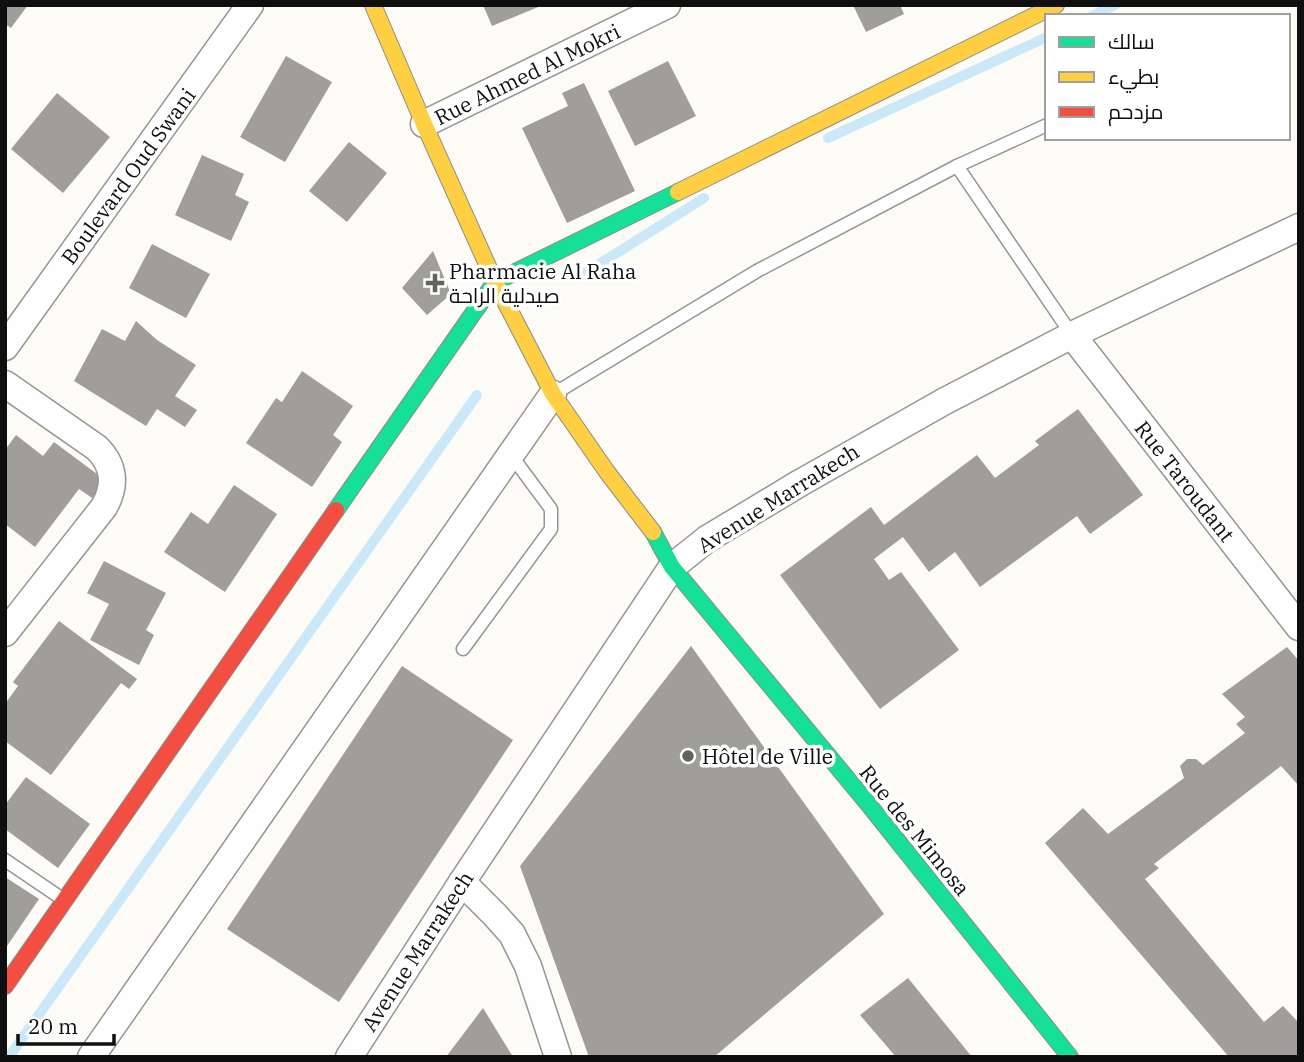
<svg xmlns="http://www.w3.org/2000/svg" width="1304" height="1062" font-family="'IBM Plex Serif',Cairo,serif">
	<rect width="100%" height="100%" fill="#fcfbf5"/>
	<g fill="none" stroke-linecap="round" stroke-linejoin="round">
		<g stroke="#cae8f8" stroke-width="10">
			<path d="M 1092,16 L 1115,5"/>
			<path d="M 828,138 L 1047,37"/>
			<path d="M 577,278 L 704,198"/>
			<path d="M 9,1057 L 477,395"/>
		</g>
	</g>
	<g fill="#a09e9a">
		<path d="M 5,5 L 28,5 L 11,28 L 5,24 Z"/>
		<path d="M 483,5 L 543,5 L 492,26 Z"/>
		<path d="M 853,5 L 900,5 L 904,14 L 866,32 Z"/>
		<path d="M 286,56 L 332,82 L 285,162 L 240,137 Z"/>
		<path d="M 668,61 L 696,116 L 635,146 L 608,91 Z"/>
		<path d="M 584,83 L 635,191 L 567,223 L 522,128 L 568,106 L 562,93 Z"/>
		<path d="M 57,93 L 110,137 L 63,193 L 11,149 Z"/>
		<path d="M 349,142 L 387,173 L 347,222 L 309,191 Z"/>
		<path d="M 202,155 L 244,174 L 235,195 L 249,202 L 231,241 L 175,215 Z"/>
		<path d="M 152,244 L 210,274 L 186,318 L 129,288 Z"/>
		<path d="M 433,251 L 451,294 L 427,315 L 402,288 Z"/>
		<path d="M 136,321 L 157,340 L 196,365 L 175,396 L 197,410 L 185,427 L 157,409 L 146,426 L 74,381 L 102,329 L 125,341 Z"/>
		<path d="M 302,371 L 353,406 L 333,435 L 342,442 L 312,487 L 246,443 L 276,398 L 282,402 Z"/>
		<path d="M 1078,409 L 1143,495 L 1090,534 L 1077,516 L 980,587 L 955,552 L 929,572 L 903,537 L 874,559 L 889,580 L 901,572 L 959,650 L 880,709 L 780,575 L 871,507 L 884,525 L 977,455 L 995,478 L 1039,445 L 1035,441 Z"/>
		<path d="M 16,435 L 43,456 L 54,442 L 105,480 L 92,498 L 79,489 L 35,547 L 5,524 L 5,450 Z"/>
		<path d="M 234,485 L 277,514 L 225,592 L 164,552 L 191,512 L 208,524 Z"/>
		<path d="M 104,561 L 166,593 L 146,630 L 154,635 L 139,665 L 90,640 L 109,604 L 87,593 Z"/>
		<path d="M 59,621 L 137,679 L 129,689 L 121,683 L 51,775 L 5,741 L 5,704 L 18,686 L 13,682 Z"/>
		<path d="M 691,646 L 884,914 L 714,1057 L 589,1057 L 520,866 Z"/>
		<path d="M 1287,647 L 1299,661 L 1299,786 L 1281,766 L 1154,864 L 1159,868 L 1145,879 L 1264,1022 L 1283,1006 L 1299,1023 L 1299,1057 L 1229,1057 L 1045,843 L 1083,808 L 1108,834 L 1184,778 L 1180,766 L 1187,759 L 1196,759 L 1203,765 L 1245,733 L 1236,724 L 1245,717 L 1222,694 Z"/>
		<path d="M 402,666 L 513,740 L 339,1002 L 227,929 Z"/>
		<path d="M 26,777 L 90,824 L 58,868 L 5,829 L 5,805 Z"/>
		<path d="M 5,877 L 39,899 L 5,949 Z"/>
		<path d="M 908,978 L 972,1057 L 896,1057 L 860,1015 Z"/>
		<path d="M 483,1008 L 513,1057 L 446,1057 Z"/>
	</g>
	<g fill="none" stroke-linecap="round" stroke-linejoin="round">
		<defs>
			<g id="lane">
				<path d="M 957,166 L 1072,335"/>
				<path d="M 557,392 L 757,271 L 957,166 L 1047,125"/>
				<path d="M 463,649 L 551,529 L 551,509 L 511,455"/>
				<path d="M 5,860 L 61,898"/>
			</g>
			<g id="street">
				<path d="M 424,124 L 667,5"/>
				<path d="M 1072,335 L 1299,627"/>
				<path d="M 5,347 L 250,5"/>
				<path d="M 5,384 L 97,448 C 115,466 116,486 104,507 L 5,633"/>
				<path d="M 462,882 L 495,915 L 512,934 L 528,966 L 558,1057"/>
				<path d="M 91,1057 L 553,394"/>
				<path d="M 349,1057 L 462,882 L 672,567 L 707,539 L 800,483 L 945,401 L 1072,335 L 1299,227"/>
			</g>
			<g id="fast">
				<path d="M 336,510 L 495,282 L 678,192"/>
				<path d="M 653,532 L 672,567 L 869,805 L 1070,1057"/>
			</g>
			<g id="slow">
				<path d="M 373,5 L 424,124 L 495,282 L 553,394 L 607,472 L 653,532"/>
				<path d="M 678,192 L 1056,5"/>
			</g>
			<path id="jam" d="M 5,986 L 336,510"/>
		</defs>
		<use href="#lane" stroke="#969593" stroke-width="15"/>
		<use href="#street" stroke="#969593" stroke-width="29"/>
		<use href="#fast" stroke="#8c8c89" stroke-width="18"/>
		<use href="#slow" stroke="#8c8c89" stroke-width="18"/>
		<use href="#jam" stroke="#8c8c89" stroke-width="18"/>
		<use href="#lane" stroke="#fffefe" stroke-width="12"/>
		<use href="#street" stroke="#fffefe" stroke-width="26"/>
		<use href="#fast" stroke="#16e098" stroke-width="16"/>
		<use href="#slow" stroke="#ffcf43" stroke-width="16"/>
		<use href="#jam" stroke="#f24e42" stroke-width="16"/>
	</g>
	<g fill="#626260" stroke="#fff" stroke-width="2.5">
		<path d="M431.5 272.5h7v7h7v7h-7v7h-7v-7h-7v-7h7z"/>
		<circle cx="688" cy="756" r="7"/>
	</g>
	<g text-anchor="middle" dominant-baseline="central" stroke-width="7" stroke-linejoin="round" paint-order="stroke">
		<g font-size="21" fill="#0f0f0f" stroke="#fff">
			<text transform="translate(527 74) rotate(-26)">Rue Ahmed Al Mokri</text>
			<text transform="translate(128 176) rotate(-54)">Boulevard Oud Swani</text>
			<text transform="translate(1185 481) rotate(52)">Rue Taroudant</text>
			<text transform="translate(778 498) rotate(-32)">Avenue Marrakech</text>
			<text transform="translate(915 830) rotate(51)">Rue des Mimosa</text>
			<text transform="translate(417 951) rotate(-57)">Avenue Marrakech</text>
		</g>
		<g font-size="21" fill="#0f0f0f" stroke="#fff" text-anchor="start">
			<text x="449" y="271">Pharmacie Al Raha<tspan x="449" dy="24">صيدلية الراحة</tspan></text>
			<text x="702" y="756">Hôtel de Ville</text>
		</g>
	</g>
	<rect width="1304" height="1062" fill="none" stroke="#0f0f0f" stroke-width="14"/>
	<rect x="1045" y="14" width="245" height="126" fill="#ffffff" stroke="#9f9f9f" stroke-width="2"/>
	<rect x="1059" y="37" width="35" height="10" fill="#16e098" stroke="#9f9f9f" stroke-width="2"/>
	<text x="1108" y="49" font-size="21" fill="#0f0f0f">سالك</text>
	<rect x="1059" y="72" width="35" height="10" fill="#ffcf43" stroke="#9f9f9f" stroke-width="2"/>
	<text x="1108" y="84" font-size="21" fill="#0f0f0f">بطيء</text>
	<rect x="1059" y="107" width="35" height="10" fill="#f24e42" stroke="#9f9f9f" stroke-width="2"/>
	<text x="1108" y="119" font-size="21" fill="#0f0f0f">مزدحم</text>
	<path d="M18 1034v10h96v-10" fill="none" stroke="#0f0f0f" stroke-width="3.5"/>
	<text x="28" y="1034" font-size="21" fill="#0f0f0f" stroke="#ffffff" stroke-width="5" paint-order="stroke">20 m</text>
</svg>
